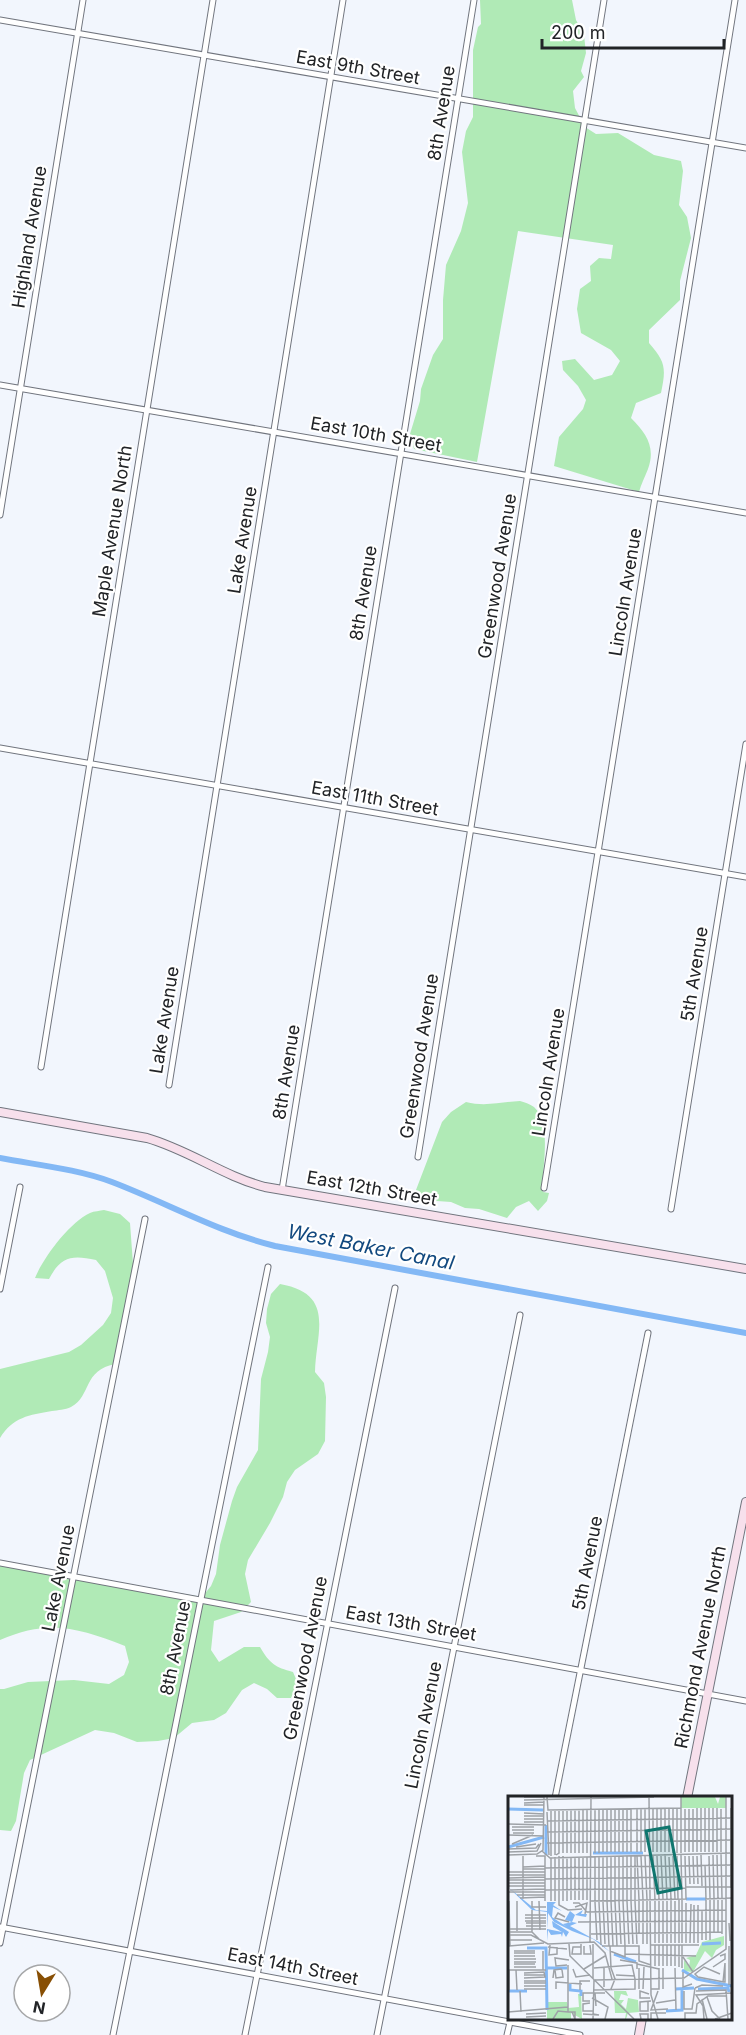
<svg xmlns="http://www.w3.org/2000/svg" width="746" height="2035" font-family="Inter,sans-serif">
	<rect width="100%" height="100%" fill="#f2f6fd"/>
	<g fill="#b0eab6">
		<path d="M 480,0 L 572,0 L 576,20 L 584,35 L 586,53 L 581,71 L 584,77 L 573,91 L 575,108 L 585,127 L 596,134 L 618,133 L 654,155 L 681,161 L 683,171 L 679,205 L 687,217 L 691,238 L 680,281 L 680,300 L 649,330 L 649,343 C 666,362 666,369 661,393 L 636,403 L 631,418 C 646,433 656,447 648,469 C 645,477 641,484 639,492 L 554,466 L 559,437 L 583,409 L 586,400 L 578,386 L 563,370 L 562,361 L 575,359 L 594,380 L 612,375 L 620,361 L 611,350 L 581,333 L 577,309 L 580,289 L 591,281 L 590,266 L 599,258 L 611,259 L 613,245 L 518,231 L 477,462 L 414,449 L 410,434 L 420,401 L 421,389 L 433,355 L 443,339 L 443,300 L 446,265 L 461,231 L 468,203 L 462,152 L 466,131 L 473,117 L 473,50 L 478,27 L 481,24 Z"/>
		<path d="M 520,1101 C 524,1102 530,1104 534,1107 C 553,1124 541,1169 543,1192 L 549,1193 L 547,1201 L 538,1211 L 529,1201 L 516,1207 L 507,1218 L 479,1209 L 465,1208 L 451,1202 L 437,1201 L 411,1203 L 442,1122 L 451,1112 L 466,1102 C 485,1107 501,1102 520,1101 Z"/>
		<path d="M 104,1210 L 120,1214 L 130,1223 L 133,1264 L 116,1364 C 82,1370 92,1396 71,1407 C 65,1410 58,1410 52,1411 C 29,1415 13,1417 0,1438 L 0,1369 L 69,1352 L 81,1345 L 103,1325 L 111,1313 L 113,1298 L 105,1271 L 96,1260 C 72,1255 61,1256 49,1279 L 35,1278 C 43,1258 70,1222 90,1213 C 94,1211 100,1211 104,1210 Z"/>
		<path d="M 280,1284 C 336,1294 316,1332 315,1372 L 324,1383 L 326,1397 L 325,1441 L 318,1454 L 295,1470 L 287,1482 L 283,1497 L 270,1523 L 248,1560 L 245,1574 L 251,1602 L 241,1612 L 214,1621 L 211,1650 L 219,1662 L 244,1647 L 260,1647 C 270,1664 275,1667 293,1672 L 299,1686 L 291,1698 L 277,1698 L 267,1689 L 254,1683 L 242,1690 L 226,1713 L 214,1720 L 192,1723 L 174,1738 L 158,1741 L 137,1742 L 114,1733 L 95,1730 L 30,1760 L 24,1773 L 16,1821 L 11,1831 L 0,1830 L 0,1689 L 4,1689 L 28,1682 L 74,1680 L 109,1684 L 124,1675 L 129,1662 L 125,1646 C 78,1628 49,1619 0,1640 L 0,1562 L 202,1597 L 211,1586 L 216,1574 L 220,1545 L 232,1501 L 237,1487 L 258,1450 L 261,1379 L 268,1352 L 270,1337 L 266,1323 L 267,1309 L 271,1294 Z"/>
	</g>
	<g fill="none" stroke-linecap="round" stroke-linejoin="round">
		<path stroke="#83b8f5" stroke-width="6" d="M 0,1158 C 37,1165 77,1169 112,1182 C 167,1203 218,1232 275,1246 L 746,1333"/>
		<defs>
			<g id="street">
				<path d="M 0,20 L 746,148"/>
				<path d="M 0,385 L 746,513"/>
				<path d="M 0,515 L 83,0"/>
				<path d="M 0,748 L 746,877"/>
				<path d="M 41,1067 L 213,0"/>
				<path d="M 169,1085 L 343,0"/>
				<path d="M 418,1157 L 604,0"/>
				<path d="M 544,1188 L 735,0"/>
				<path d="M 282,1190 L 474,0"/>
				<path d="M 671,1209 L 746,744"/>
				<path d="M 0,1289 L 20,1187"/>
				<path d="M 0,1563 L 746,1701"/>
				<path d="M 555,1798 L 648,1333"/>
				<path d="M 0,1927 L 580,2035"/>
				<path d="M 0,1943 L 145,1219"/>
				<path d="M 113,2035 L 268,1267"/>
				<path d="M 245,2035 L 395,1288"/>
				<path d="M 377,2035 L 520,1315"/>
				<path d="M 507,2035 L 511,2018"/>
			</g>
			<g id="secondary">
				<path d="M 0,1112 L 147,1138 C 189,1150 223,1176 265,1187 L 746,1269"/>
				<path d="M 687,1798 L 746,1502"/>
				<path d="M 639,2035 L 642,2018"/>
			</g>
		</defs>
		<use href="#street" stroke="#71757e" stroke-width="7"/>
		<use href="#secondary" stroke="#71757e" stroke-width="10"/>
		<use href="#street" stroke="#fff" stroke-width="5"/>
		<use href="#secondary" stroke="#f7e0ec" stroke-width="8"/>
	</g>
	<g text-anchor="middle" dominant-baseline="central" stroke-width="4.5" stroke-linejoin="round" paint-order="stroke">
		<g font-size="18" fill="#212326" stroke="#fff">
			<text transform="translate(358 67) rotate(10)">East 9th Street</text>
			<text transform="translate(441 113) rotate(-81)">8th Avenue</text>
			<text transform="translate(29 237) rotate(-81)">Highland Avenue</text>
			<text transform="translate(376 434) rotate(10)">East 10th Street</text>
			<text transform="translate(112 531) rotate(-81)">Maple Avenue North</text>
			<text transform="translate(242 540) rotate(-81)">Lake Avenue</text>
			<text transform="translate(497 576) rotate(-81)">Greenwood Avenue</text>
			<text transform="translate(625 592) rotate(-81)">Lincoln Avenue</text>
			<text transform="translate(363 593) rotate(-81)">8th Avenue</text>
			<text transform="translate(375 798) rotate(10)">East 11th Street</text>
			<text transform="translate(694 974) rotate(-81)">5th Avenue</text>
			<text transform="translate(164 1020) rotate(-81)">Lake Avenue</text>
			<text transform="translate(419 1056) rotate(-81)">Greenwood Avenue</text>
			<text transform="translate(286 1072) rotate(-81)">8th Avenue</text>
			<text transform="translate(548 1072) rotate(-81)">Lincoln Avenue</text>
			<text transform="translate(372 1188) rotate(10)">East 12th Street</text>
			<text transform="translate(587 1563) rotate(-79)">5th Avenue</text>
			<text transform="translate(58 1578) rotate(-79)">Lake Avenue</text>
			<text transform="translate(411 1623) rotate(10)">East 13th Street</text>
			<text transform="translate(700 1647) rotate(-79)">Richmond Avenue North</text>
			<text transform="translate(175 1648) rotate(-79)">8th Avenue</text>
			<text transform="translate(305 1658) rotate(-79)">Greenwood Avenue</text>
			<text transform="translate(423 1725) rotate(-79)">Lincoln Avenue</text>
			<text transform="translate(293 1966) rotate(11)">East 14th Street</text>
		</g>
		<g font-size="20" font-style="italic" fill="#12497f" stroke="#fff">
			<text transform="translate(371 1247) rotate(11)">West Baker Canal</text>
		</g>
	</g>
	<g transform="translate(508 1796)">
		<rect width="224" height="224" fill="#f2f6fd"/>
		<path d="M 173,1 L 207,1 L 210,8 L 212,1 L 218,1 L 218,12 L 173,12 ZM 216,140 L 216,149 L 208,154 L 204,162 L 197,155 L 185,176 L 176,175 L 176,164 L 181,171 L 182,164 L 178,162 L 188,159 L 194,146 ZM 106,195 L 118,195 L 120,200 L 113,198 L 111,204 L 116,204 L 113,208 L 118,213 L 120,202 L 130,204 L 131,216 L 120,217 L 118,223 L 112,223 L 117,223 L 118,217 L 107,217 ZM 70,198 L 73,198 L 74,223 L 63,217 L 63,223 L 39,223 L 39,206 L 59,206 L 60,212 L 71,211 Z" fill="#b0eab6"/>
		<path d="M 0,91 L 28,114 L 39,115 L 39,106 L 48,106 L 45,109 L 54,115 L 45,111 L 44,121 L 59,131 L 55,128 L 64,126 L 57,124 L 62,115 L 67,119 L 75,114 L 73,118 L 79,118 L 78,121 L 67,119 L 64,126 L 69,127 L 62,130 L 91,146 L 102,156 L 85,143 L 64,135 L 46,126 L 40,117 L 39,133 L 54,136 L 45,131 L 44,125 L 61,136 L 58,141 L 55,136 L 54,141 L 53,138 L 43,139 L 40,134 L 39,145 L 39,116 L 24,114 Z" fill="#83b8f5"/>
		<path fill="none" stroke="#83b8f5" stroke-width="3" d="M 0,13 L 35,14M 38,29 L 38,59M 0,51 L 36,41M 85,57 L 135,57M 178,103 L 198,103M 194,148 L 213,147M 19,152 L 38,152 L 39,214M 106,158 L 128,166M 39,172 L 59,172M 174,174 L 189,183 L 224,190M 62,188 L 62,194 L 73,195 L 73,200M 167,193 L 186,192M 190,193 L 220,192 L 221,196M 0,195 L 19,195M 158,215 L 174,214 L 174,193"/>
		<path fill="none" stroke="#9ea2a7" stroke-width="1.5" d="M 16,1 L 36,1M 39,1 L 40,14 L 173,12M 141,1 L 143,199 L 150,223M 16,4 L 146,1M 16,7 L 36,6M 16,9 L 36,9M 223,12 L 223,56M 39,16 L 41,59M 16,17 L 36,18M 16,20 L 36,20M 16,23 L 36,23M 39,25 L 224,22M 16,26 L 36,26M 0,28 L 38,29M 4,31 L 26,31M 4,34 L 26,34M 39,36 L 224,33M 5,37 L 26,37M 0,39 L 36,40M 39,47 L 224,44M 4,48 L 25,39M 8,51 L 28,48M 0,53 L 28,52 L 31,48M 34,55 L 42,62 L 224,57M 0,56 L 29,55 L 33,47M 95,56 L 95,13M 99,56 L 99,13M 103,56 L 103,13M 107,56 L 107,13M 111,56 L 111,13M 115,56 L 115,13M 119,56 L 119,13M 123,56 L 123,13M 129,56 L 129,13M 133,56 L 133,13M 137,56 L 137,13M 145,56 L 145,13M 149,56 L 149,13M 153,56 L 153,13M 157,56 L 157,13M 161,56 L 161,13M 177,56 L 177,13M 181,56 L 181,13M 185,56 L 185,13M 189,56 L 189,12M 193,56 L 193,12M 197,56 L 197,12M 201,56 L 201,12M 205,56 L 205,12M 209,56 L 209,12M 213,56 L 213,13M 55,57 L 55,15M 59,57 L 59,15M 63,57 L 63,14M 67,57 L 67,14M 71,57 L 71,14M 75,57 L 75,14M 79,57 L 79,14M 87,57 L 87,13M 91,57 L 91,14M 165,57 L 165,13M 169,57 L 169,12M 173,57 L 173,1M 213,57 L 214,102M 223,57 L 223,92M 157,58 L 159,103M 0,59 L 29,58 L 35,54 L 36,1M 47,59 L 47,15M 48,59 L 51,57 L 51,15M 173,59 L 174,103M 193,59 L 194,90M 205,59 L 206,102M 209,59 L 210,102M 15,60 L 15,103M 28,60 L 37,60 L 37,105M 43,60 L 43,15M 51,60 L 51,109 L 60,114 L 74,113M 55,60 L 55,105M 115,60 L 115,104M 119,60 L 119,104M 123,60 L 123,104M 127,60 L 127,104M 129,60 L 131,104M 133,60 L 135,104M 137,60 L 139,104M 145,60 L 147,104M 149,60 L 151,103M 153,60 L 155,103M 165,60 L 167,103M 169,60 L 170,103M 181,60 L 182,88M 185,60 L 186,88M 189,60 L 190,88M 201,60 L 202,102M 47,61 L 47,105M 59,61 L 59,105M 63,61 L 63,104M 67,61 L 67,104M 71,61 L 71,104M 75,61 L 75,104M 79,61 L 79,104M 87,61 L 87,105M 91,61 L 91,104M 95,61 L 95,104M 99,61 L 99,104M 103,61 L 103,104M 107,61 L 107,104M 111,61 L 111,104M 161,61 L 163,103M 43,62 L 43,105M 197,69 L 198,103 L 224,102M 15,71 L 37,70M 37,72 L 224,69M 15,73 L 37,73M 0,76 L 37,76M 0,79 L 37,79M 0,82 L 37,81M 37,83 L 224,80M 0,84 L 37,84M 0,87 L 37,87M 0,90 L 37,90M 178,91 L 224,91M 2,94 L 37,93M 37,94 L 178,92M 0,96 L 37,96M 9,99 L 37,99M 12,102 L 37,101M 163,104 L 163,147M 171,104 L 171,147M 1,105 L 2,150M 9,105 L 9,135M 24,105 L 24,111 L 38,111M 31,105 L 32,134M 83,105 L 178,103 L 177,60M 99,105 L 101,150M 103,105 L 105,150M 107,105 L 109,150M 111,105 L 113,148M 115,105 L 117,150M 119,105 L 121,148M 123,105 L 125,148M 127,105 L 129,148M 131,105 L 131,138M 135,105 L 135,148M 139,105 L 139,148M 147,105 L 147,147M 151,105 L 151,147M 155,105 L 155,147M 159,105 L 159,147M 167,105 L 167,147M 87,106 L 89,144M 91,106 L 93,149M 95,106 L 97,148M 65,107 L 71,107 L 79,116 L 218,114M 67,111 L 79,107 L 77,118M 24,114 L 24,136M 17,119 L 38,119M 57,121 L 50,117 L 47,122 L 61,126M 17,122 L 38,122M 17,125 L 38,125M 70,126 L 218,125M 18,127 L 38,127M 221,127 L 222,145M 18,130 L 38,130M 1,133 L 38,133M 2,136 L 24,136 L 31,143M 206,136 L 206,103M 210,136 L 210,104M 83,138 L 214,136M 214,138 L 214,104M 0,139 L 23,139 L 40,148 L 86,146 L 97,157 L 104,183M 0,144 L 24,144M 194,144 L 194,114M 198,144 L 198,104M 202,144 L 202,104M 82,146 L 83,1M 174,147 L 174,104M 178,147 L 178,107M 182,147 L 183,108M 186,147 L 186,109M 190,147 L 190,109M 61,148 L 62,160 L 126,223M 73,148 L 73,158 L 64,158 L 65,151 L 73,151M 85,148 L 85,182M 42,149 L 41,159 L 49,158 L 49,151M 143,149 L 191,149M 147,149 L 147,170M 151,149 L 151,170M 155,149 L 155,170M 159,149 L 159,170M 163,149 L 163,170M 167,149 L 167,170M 171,149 L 171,171M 174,149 L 174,172M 1,150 L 36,147M 76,150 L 76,158 L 83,158 L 82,149M 94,150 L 131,150 L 131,165 L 143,169M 102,150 L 103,172 L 107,183 L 103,193M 221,150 L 221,189M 40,151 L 59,153M 6,155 L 27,155M 35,155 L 35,174M 102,155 L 117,161 L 117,150M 6,157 L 27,157M 117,158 L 188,160M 6,160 L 27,160M 175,161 L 185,176M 6,163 L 28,163M 112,164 L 129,167 L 129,173M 6,166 L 28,166M 6,168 L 27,168M 129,168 L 151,173M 59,169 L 48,170 L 47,162 L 61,164M 60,169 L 60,216M 6,171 L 28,171M 205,171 L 217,163 L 217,158 L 212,160M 86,172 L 124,169 L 127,183M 96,172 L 96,191M 131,172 L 131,193M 155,172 L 155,193M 167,172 L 168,214M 65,173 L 68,181 L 82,179M 76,173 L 97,160M 0,174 L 38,174M 1,174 L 1,194M 8,174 L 9,194M 175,176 L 175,191 L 184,188M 212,178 L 196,171 L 187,178 L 190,181 L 216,186 L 217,186 L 217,167 L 215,186M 16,179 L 36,179M 108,179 L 127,180M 16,182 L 37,181 L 36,176 L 16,177M 45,182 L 46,174 L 53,173 L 54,174 L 55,181 L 48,182 L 47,174M 87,184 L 176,182 L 218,153 L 218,1M 16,185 L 38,185M 16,187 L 38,187M 16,190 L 38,190M 187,192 L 194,189 L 215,190M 16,193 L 38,193M 48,193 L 48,186 L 74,188M 135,193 L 136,171M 143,193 L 151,193 L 151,172M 72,194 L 72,185 L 82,185M 85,194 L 127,193 L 127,183M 12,195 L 13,216M 150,195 L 143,214 L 160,213M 176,195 L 176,213 L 184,213 L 187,192M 188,195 L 218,194 L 220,223M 141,198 L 132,195 L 132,202 L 142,202M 199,201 L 204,215 L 212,223M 84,202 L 100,211 L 97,223M 194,203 L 199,223M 82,205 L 75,205 L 75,197 L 85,197M 140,206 L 140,215 L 132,215 L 132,206 L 143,205M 82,207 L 75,208 L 75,215 L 85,215M 148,207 L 167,204M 88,210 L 87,197 L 97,197M 0,216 L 60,211M 60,216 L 67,216 L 67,223 L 64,216M 18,218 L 38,217M 75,218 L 91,219 L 85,218M 18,221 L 38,220M 45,223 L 50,215 L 60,216M 85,223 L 86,184M 133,223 L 132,218 L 140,218 L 140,223M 143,223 L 143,217 L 158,217M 177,223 L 177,217 L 188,217 L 189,208 L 200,200 L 219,200M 196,223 L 195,210 L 188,199 L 224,197M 207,223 L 224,217"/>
		<path fill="#0f766e" fill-opacity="0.15" stroke="#0f766e" stroke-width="3" d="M 161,31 L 173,92 L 150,97 L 138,35 Z"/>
		<rect width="224" height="224" fill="none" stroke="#212326" stroke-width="3"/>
	</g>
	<g transform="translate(42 1993) rotate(191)"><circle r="28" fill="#ffffff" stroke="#a6a7a8" stroke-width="1.5"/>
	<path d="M0-4.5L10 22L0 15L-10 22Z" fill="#884f04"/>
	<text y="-9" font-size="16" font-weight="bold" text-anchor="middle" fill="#212326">N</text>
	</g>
	<path d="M542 39v9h182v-9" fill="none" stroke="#212326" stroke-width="3"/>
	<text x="551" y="39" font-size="18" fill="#212326" stroke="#ffffff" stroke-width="4.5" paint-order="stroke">200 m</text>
</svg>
